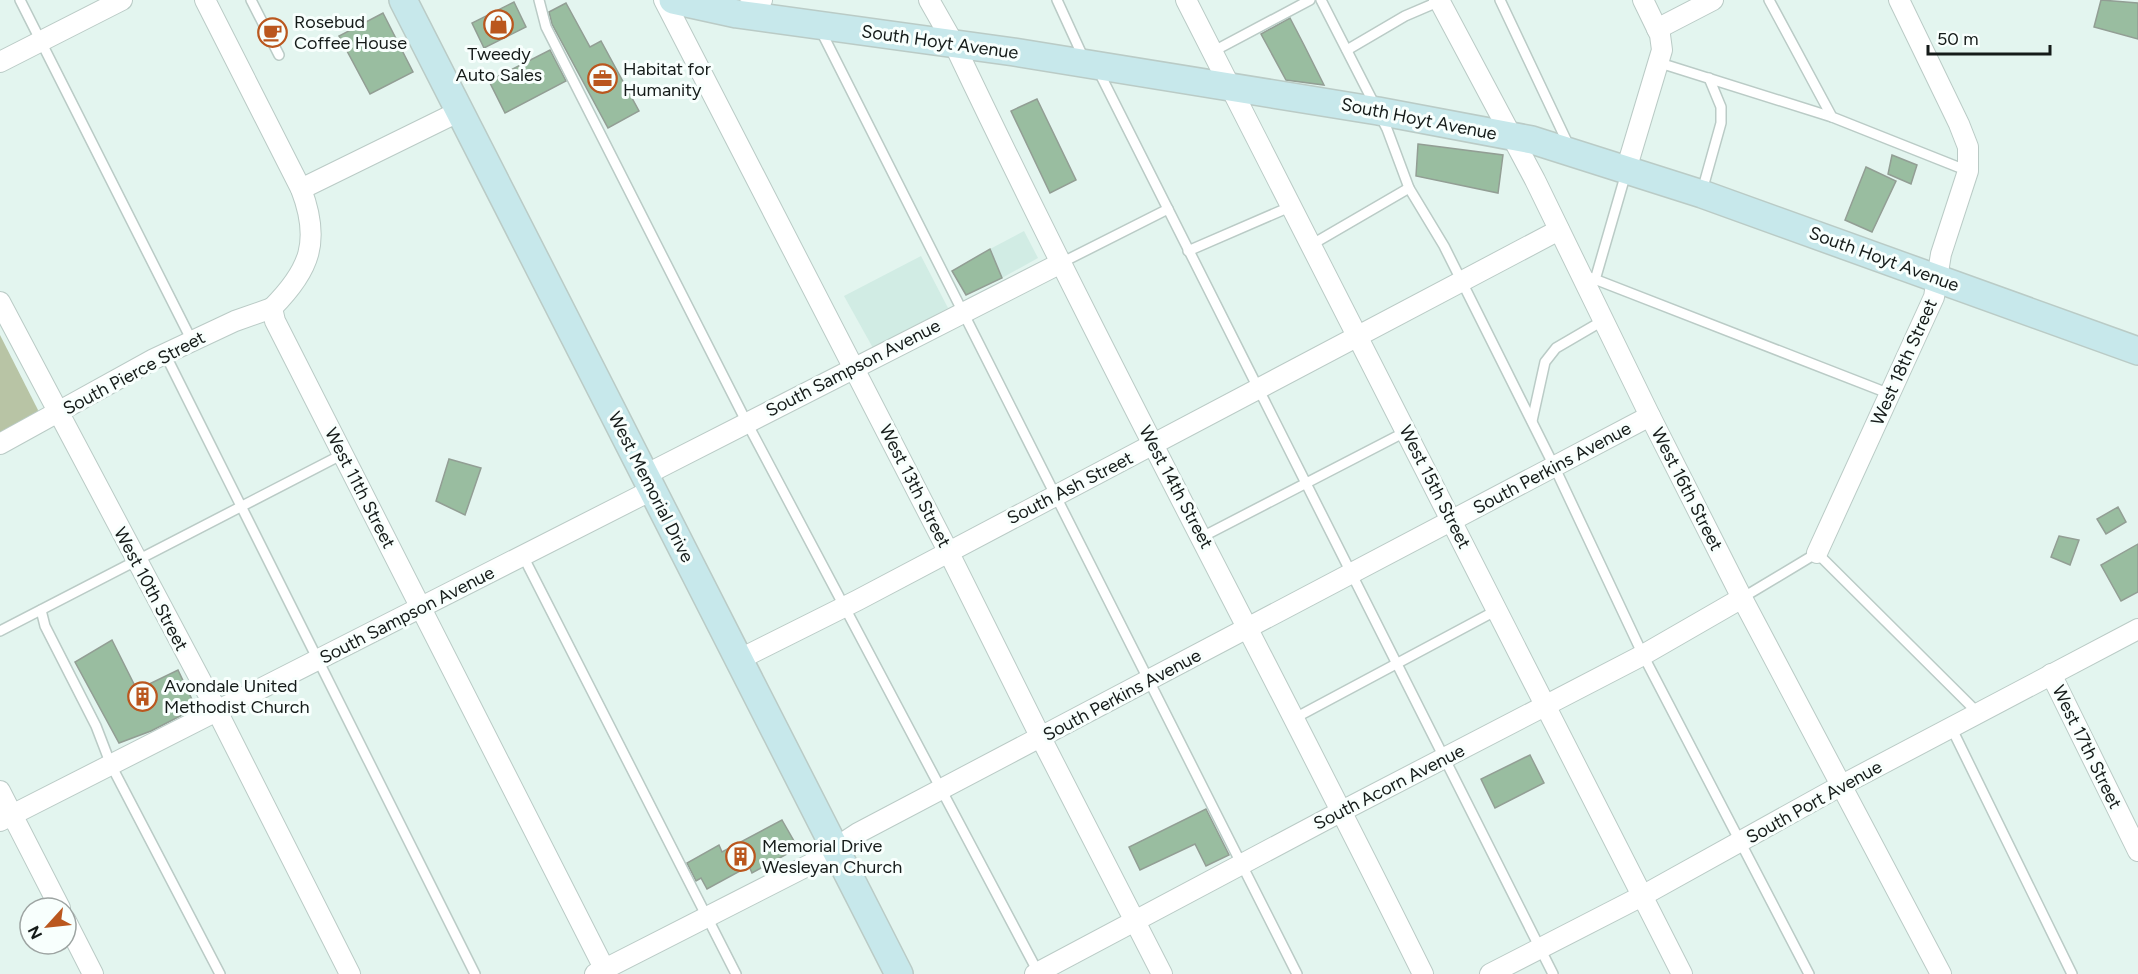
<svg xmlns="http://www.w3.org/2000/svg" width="2138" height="974" font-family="Figtree,sans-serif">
	<rect width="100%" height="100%" fill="#e3f5ef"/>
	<g fill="#d1ece4">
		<path d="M 1024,231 L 1038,258 L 1002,278 L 990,249 Z"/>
		<path d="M 921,256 L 948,308 L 873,348 L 844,296 Z"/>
	</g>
	<path fill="#b8c4a5" d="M 0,335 L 38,410 L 36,416 L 0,435 Z"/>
	<g fill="#99bda0" stroke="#929e94" stroke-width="1.5">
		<path d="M 2101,0 L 2138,3 L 2138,39 L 2094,27 Z"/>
		<path d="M 514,2 L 526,27 L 484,48 L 472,23 Z"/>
		<path d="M 566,3 L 590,47 L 601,41 L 639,111 L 608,128 L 552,24 L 549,12 Z"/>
		<path d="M 383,13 L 413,72 L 370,94 L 339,36 Z"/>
		<path d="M 1290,18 L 1304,45 L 1324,85 L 1286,80 L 1261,34 Z"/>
		<path d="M 550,50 L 566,81 L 505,113 L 489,81 Z"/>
		<path d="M 1037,99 L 1076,180 L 1050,193 L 1011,111 Z"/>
		<path d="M 1418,144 L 1503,155 L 1498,193 L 1416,176 Z"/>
		<path d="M 1892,155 L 1917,165 L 1911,184 L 1888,174 Z"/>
		<path d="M 1866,167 L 1896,181 L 1872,232 L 1845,220 Z"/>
		<path d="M 990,249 L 1002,278 L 966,295 L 952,271 Z"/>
		<path d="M 449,459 L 481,468 L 465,515 L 436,501 Z"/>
		<path d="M 2118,507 L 2126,522 L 2106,534 L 2097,519 Z"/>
		<path d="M 2059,536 L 2079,540 L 2070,565 L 2051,557 Z"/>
		<path d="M 2138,544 L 2138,592 L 2121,601 L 2101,565 Z"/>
		<path d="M 112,640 L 137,690 L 178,670 L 196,708 L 151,731 L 119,743 L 75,662 Z"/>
		<path d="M 1530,755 L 1544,783 L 1495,808 L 1481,779 Z"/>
		<path d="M 1206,809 L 1229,855 L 1206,866 L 1195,844 L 1140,870 L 1129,847 Z"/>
		<path d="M 782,820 L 798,848 L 752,873 L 749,866 L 707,889 L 701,878 L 696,881 L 687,863 L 719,845 L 722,852 Z"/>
	</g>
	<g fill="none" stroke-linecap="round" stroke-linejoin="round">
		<defs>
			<g id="lane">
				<path d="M 20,0 L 192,341"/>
				<path d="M 251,0 L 279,55"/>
				<path d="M 539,0 L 546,27 L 746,421 L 1039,974"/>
				<path d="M 1057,0 L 1084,59"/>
				<path d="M 1321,0 L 1387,129 L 1409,188 L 1444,246 L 1554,466 L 1643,655 L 1809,974"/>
				<path d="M 1500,0 L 1569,146"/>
				<path d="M 1769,0 L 1832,117 L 1968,171"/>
				<path d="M 821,31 L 1297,974"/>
				<path d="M 1347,50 L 1405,16 L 1440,1"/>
				<path d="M 1212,52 L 1310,0"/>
				<path d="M 1660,63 L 1832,117"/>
				<path d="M 1098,70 L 1553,974"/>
				<path d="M 1702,191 L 1721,123 L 1721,107 L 1709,78"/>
				<path d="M 1311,245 L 1409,188"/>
				<path d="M 1188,251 L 1292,206"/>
				<path d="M 1061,263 L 1168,209"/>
				<path d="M 1584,275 L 1890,394"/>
				<path d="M 1595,280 L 1626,173"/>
				<path d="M 165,354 L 475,974"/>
				<path d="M 1532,421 L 1545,362 L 1556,348 L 1604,320"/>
				<path d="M 1202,537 L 1407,431"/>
				<path d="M 523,556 L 736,974"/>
				<path d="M 1742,598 L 1817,553 L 1978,713"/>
				<path d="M 41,610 L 45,626 L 96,726 L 111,765 L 220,974"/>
				<path d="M 0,631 L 343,454"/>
				<path d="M 1295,718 L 1497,610"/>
				<path d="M 1951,727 L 2072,974"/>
			</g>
			<g id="street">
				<path d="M 205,0 L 301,189 C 321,241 310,270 272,308 L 275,321 L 607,974"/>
				<path d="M 664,0 L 948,551 L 1041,738 L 1162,974"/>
				<path d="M 929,0 L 954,44 C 1103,358 1269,663 1423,974"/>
				<path d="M 1186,0 L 1682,974"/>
				<path d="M 1439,0 L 1535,180 L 1650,416 L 1742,598 L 1941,974"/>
				<path d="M 737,14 L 762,0"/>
				<path d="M 1657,29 L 1713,0"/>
				<path d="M 0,62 L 122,0"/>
				<path d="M 1626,170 L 1662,50 L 1660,35 L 1643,0"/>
				<path d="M 301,189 L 460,111"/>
				<path d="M 0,302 L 217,711 L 350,974"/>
				<path d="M 0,444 L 154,359 L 235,321 L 272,308"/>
				<path d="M 645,475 L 1061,263"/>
				<path d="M 1817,553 L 1934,297 L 1941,254 L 1968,171 L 1968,147 L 1959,124 L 1899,0"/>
				<path d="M 738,660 L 858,600 L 1559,230"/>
				<path d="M 2051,674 L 2138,851"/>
				<path d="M 0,791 L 60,908"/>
				<path d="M 0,821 L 652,490"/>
				<path d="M 66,921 L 93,974"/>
				<path d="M 595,974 L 811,864 L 858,833 L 1650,416"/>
				<path d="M 1035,974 L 1342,811 L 1643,655 L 1742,598"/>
				<path d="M 1490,974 L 1642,896 L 1842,785 L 2138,629"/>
			</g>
			<g id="secondary">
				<path d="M 403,0 L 899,974"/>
				<path d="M 673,0 L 737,14 L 1014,52 L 1378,111 L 1532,140 L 1702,194 L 2138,351"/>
			</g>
		</defs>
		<use href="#lane" stroke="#bacbc6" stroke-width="12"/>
		<use href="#street" stroke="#bacbc6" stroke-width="22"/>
		<use href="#secondary" stroke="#bacbc6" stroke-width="30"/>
		<use href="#lane" stroke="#fff" stroke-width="9"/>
		<use href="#street" stroke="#fff" stroke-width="20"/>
		<use href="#secondary" stroke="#c7e8eb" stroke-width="27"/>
	</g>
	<defs>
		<symbol id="shop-ring" viewBox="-11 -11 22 22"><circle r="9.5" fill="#f8fffd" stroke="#ba571e" stroke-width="1.5"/><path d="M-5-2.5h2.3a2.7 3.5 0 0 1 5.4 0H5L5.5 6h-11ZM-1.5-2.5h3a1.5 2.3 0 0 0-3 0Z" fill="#ba571e"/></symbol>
		<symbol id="cafe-ring" viewBox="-11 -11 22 22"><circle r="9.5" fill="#f8fffd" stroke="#ba571e" stroke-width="1.5"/><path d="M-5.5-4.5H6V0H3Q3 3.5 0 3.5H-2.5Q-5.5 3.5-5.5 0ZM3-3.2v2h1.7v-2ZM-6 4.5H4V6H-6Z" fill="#ba571e"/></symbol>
		<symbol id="office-ring" viewBox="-11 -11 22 22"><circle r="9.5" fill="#f8fffd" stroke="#ba571e" stroke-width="1.5"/><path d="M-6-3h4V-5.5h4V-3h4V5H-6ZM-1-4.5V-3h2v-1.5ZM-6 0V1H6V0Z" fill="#ba571e"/></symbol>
		<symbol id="building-ring" viewBox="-11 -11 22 22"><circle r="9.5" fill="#f8fffd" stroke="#ba571e" stroke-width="1.5"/><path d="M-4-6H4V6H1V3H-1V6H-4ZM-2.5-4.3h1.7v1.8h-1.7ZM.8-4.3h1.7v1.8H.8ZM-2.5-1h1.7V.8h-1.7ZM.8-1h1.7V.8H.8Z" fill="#ba571e"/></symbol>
	</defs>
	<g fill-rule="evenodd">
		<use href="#shop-ring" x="482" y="8" width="33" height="33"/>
		<use href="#cafe-ring" x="256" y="16" width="33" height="33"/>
		<use href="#office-ring" x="586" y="62" width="33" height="33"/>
		<use href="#building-ring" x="126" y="680" width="33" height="33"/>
		<use href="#building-ring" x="724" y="840" width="33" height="33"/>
	</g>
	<g text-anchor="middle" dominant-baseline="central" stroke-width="6" stroke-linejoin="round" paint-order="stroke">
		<g font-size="18" fill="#151b19" stroke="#f8fffd" text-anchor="start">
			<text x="294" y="22">Rosebud<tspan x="294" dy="21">Coffee House</tspan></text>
			<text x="499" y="54" text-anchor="middle">Tweedy<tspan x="499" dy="21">Auto Sales</tspan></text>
			<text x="623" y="69">Habitat for<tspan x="623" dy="21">Humanity</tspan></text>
			<text x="164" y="686">Avondale United<tspan x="164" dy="21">Methodist Church</tspan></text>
			<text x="762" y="846">Memorial Drive<tspan x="762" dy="21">Wesleyan Church</tspan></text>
		</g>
		<g font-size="18" fill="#151b19" stroke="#f8fffd">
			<text transform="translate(940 42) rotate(8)">South Hoyt Avenue</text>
			<text transform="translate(1419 119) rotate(11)">South Hoyt Avenue</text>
			<text transform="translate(1884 259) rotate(20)">South Hoyt Avenue</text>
			<text transform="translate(1904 362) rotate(-66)">West 18th Street</text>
			<text transform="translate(853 368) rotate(-27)">South Sampson Avenue</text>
			<text transform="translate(134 373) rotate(-28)">South Pierce Street</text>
			<text transform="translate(1552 468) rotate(-28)">South Perkins Avenue</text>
			<text transform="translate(915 486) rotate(63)">West 13th Street</text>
			<text transform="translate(651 487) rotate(63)">West Memorial Drive</text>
			<text transform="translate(1176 487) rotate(62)">West 14th Street</text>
			<text transform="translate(1435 487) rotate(63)">West 15th Street</text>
			<text transform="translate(360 488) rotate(63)">West 11th Street</text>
			<text transform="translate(1070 488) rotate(-27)">South Ash Street</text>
			<text transform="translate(1687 489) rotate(63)">West 16th Street</text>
			<text transform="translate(151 589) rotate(62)">West 10th Street</text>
			<text transform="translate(407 615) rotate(-27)">South Sampson Avenue</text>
			<text transform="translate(1122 695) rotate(-28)">South Perkins Avenue</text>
			<text transform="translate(2087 747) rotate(64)">West 17th Street</text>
			<text transform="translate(1389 787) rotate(-27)">South Acorn Avenue</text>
			<text transform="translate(1814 802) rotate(-29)">South Port Avenue</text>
		</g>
	</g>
	<g transform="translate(48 926) rotate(243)"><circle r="28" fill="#f8fffd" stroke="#9da4a2" stroke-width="1.5"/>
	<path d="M0-4.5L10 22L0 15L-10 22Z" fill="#ba571e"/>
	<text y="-9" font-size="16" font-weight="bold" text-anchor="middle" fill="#151b19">N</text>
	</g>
	<path d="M1928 45v9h122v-9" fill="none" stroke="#151b19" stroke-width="3"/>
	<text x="1937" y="45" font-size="18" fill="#151b19" stroke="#f8fffd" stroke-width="4.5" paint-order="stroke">50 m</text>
</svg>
